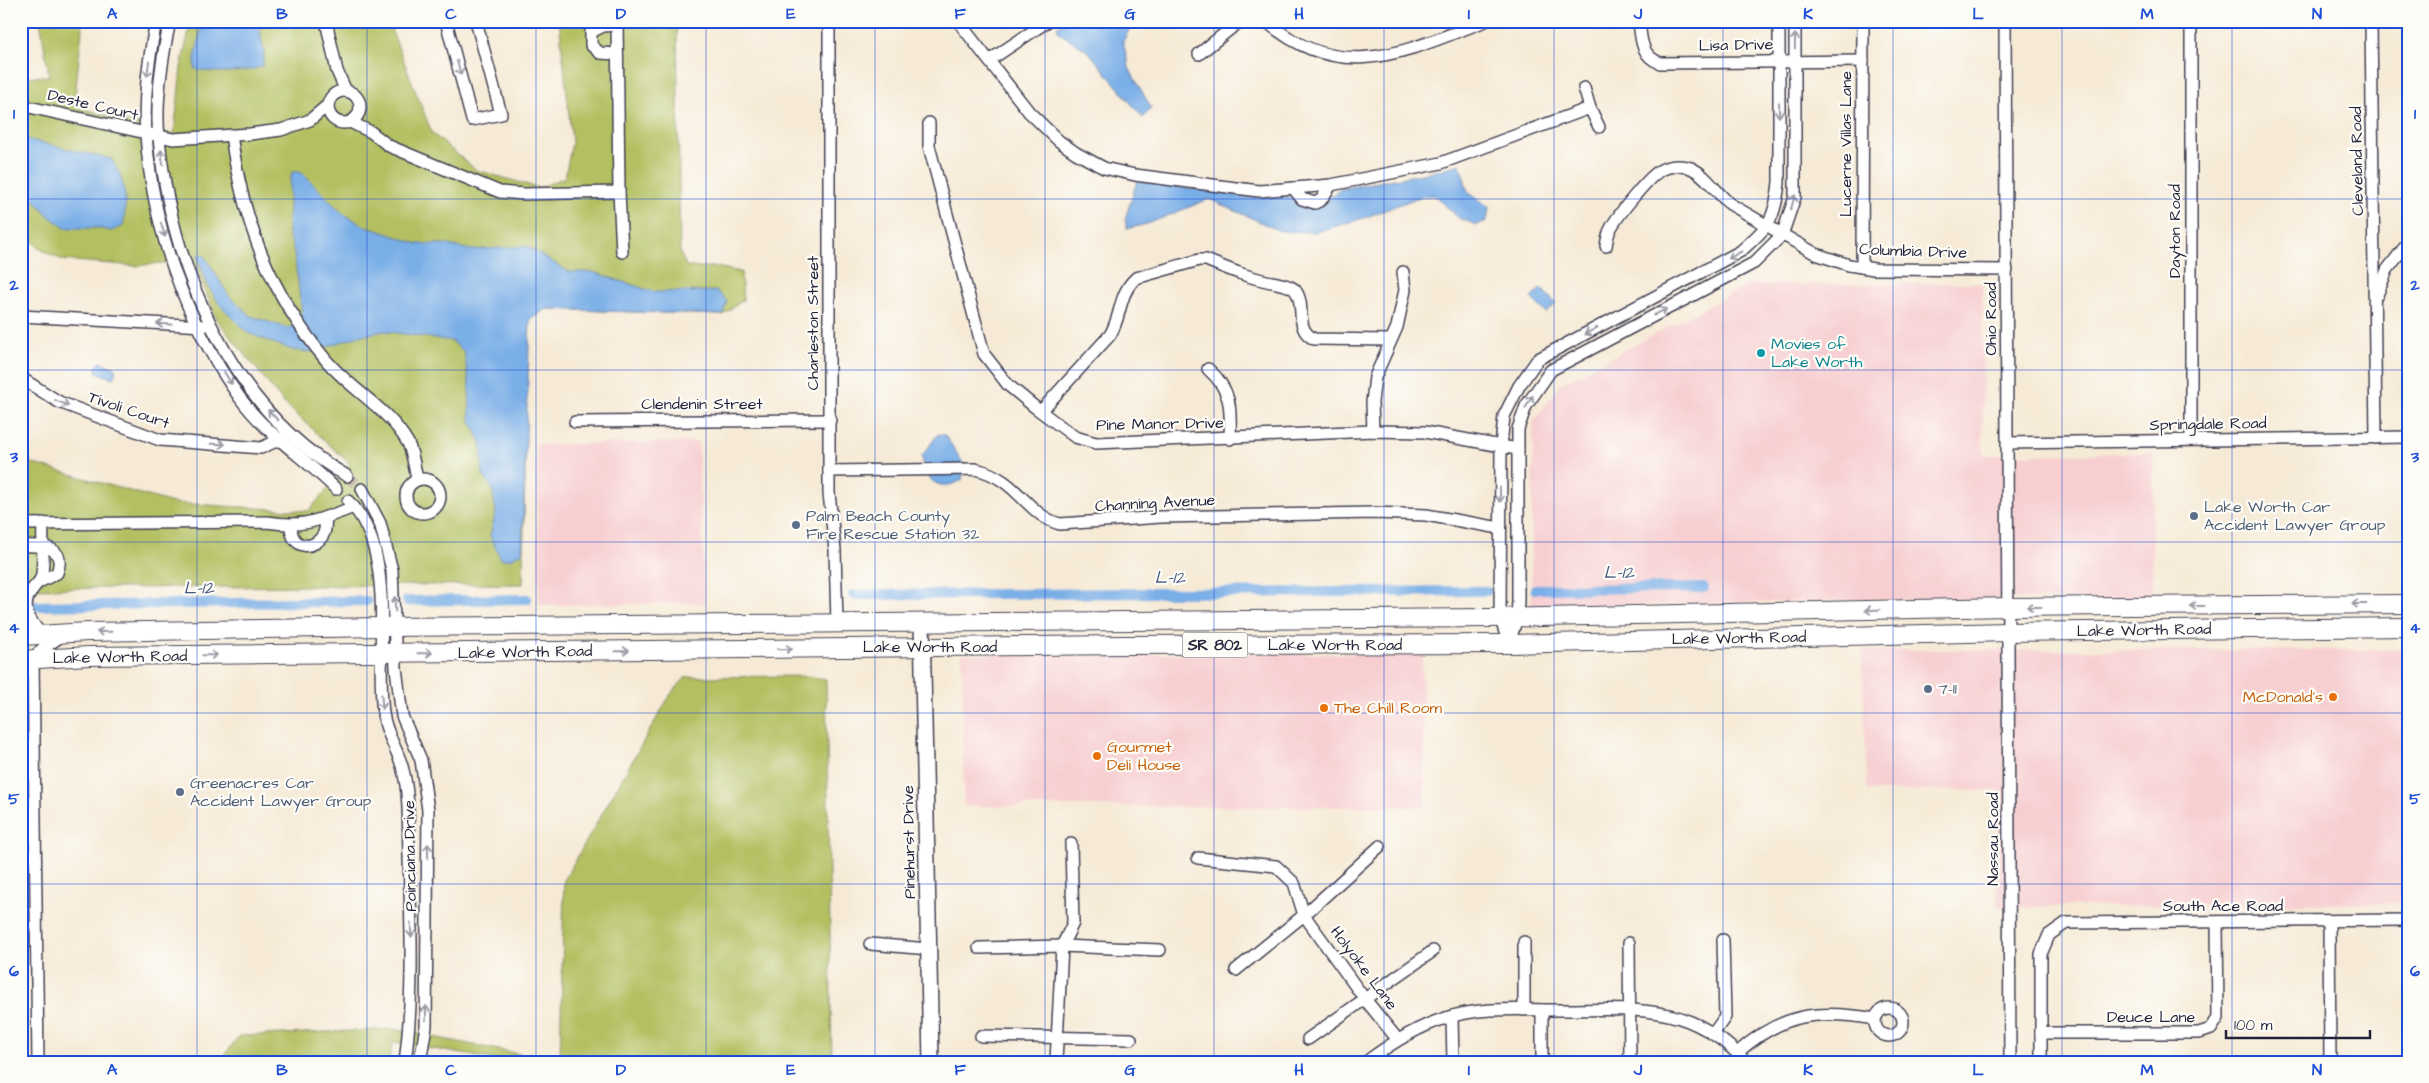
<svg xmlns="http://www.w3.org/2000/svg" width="2429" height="1083" font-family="'Architects Daughter',sans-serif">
	<rect width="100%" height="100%" fill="#fdfcf7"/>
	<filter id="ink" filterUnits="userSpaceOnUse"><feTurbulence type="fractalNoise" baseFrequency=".02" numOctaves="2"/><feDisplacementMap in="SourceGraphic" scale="10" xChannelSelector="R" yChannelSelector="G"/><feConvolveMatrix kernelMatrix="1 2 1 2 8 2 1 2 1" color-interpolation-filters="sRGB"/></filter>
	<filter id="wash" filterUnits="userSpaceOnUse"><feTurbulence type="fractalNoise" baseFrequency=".0096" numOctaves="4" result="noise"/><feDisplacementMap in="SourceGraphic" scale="20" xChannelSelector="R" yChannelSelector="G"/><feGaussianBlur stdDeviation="1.12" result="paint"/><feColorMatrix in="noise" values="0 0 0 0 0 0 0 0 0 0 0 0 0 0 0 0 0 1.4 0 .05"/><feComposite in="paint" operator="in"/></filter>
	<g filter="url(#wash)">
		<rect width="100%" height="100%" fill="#f6ead6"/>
		<g fill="#f7cfd1">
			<path d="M 1982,283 L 1983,455 L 2153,453 L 2152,599 L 1865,600 L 1531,607 L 1533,422 L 1561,384 L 1748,285 Z"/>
			<path d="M 698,442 L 705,603 L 539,605 L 536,445 Z"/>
			<path d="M 1862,650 L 2408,650 L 2408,903 L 1997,907 L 1998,790 L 1867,791 Z"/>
			<path d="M 962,654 L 1422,654 L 1425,807 L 964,806 Z"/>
		</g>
		<g fill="#b3bf61" stroke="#6a704e">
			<path d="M 40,21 L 83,21 L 74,106 L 174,135 L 181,67 L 191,21 L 388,21 L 432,133 L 476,170 L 539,188 L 565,177 L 572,142 L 559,21 L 677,21 L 680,253 L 687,267 L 717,267 L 741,272 L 743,300 L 723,315 L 546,309 L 530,320 L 527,366 L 523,584 L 21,589 L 21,454 L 34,464 L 173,503 L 308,511 L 350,464 L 284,403 L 217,320 L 194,263 L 161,263 L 136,266 L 62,260 L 40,249 L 21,230 L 21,77 L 49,76 Z"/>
			<path d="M 806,676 L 826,679 L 832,1062 L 509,1062 L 393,1042 L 389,1062 L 219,1062 L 239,1036 L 393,1029 L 560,1062 L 564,880 L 670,695 L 686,677 Z"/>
		</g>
		<g fill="#79aee7" stroke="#4e6891">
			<path d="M 203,21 L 258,21 L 264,52 L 263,66 C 248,73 211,74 195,69 L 195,58 Z"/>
			<path d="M 1068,21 L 1134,21 L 1123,41 L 1129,68 L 1151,108 L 1143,118 L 1088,51 L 1059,33 L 1057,26 Z"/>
			<path d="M 21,138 L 111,159 C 125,179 128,202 123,226 L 111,231 L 98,228 L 65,228 L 50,217 L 21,185 Z"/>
			<path d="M 1460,164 L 1468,192 L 1489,207 L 1487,221 L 1476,225 L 1459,218 L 1434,195 L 1422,196 L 1364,218 L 1316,232 L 1280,231 L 1209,199 L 1150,223 L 1127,229 L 1125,219 L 1137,181 L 1249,197 L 1287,195 L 1302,207 L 1311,209 L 1323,205 L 1340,189 L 1427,173 Z"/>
			<path d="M 292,172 L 301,172 L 342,213 L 365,226 L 418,244 L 444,244 L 471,250 L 526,246 L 569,272 L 593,272 L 654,292 L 717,291 L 727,301 L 723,315 L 546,309 L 530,320 L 522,553 L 510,559 L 501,559 L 490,536 L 496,511 L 492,488 L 483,475 L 481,442 L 470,419 L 469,384 L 464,352 L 452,341 L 384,331 L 359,336 L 311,352 L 292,350 L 248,333 L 220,305 L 208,286 L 197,255 L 204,255 L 229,296 L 251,316 L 287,328 L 296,326 L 302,312 L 293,247 L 288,234 L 290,182 Z"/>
			<path d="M 1541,288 L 1556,304 L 1546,313 L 1531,298 Z"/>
			<path d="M 100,362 L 116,368 L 115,377 L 112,378 L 96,372 L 96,367 Z"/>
			<path d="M 938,434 L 945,435 L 965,466 L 962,480 C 939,493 924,481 922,456 Z"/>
		</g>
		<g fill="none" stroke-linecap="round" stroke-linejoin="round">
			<g stroke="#79aee7" stroke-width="10">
				<path d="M 1535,589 L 1704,588"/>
				<path d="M 853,595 L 1487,591"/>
				<path d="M 407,601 L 527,599"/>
				<path d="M 32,606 L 367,601"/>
			</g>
		</g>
	</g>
	<g filter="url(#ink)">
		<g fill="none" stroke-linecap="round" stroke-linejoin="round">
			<path stroke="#ccc2b7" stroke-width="11" stroke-dasharray="11 5.5" stroke-linecap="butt" d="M 347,476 L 362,489"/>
			<defs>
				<g id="street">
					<path d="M 156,21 C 149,58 143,97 146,134 C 152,227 186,323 240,398 C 267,435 305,458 336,489"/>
					<path d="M 170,21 C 162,58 155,100 159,138 C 171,266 230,410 347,476"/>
					<path d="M 326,21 L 337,71 L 346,91"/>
					<path d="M 446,21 L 472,120 L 501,114 L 476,21"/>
					<path d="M 829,21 L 829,493 L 835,550 L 837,624"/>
					<path d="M 958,21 L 1029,112 L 1059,141 L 1076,153 L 1104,168 L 1135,175 L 1259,191 L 1331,185 L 1441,163 L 1590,108 L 1599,127"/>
					<path d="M 1266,21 C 1341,86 1406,51 1485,21"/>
					<path d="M 1639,21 C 1641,39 1641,56 1660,63 L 1863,61"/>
					<path d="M 2005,21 L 2010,1062"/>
					<path d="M 2191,21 L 2191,440"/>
					<path d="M 2371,21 L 2376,438"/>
					<path d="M 617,25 L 603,26 L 591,32 L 591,45 L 600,53 L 617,54"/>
					<path d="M 1199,54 L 1240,21"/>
					<path d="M 990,60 L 1048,21"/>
					<path d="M 1584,88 L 1590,108"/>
					<circle cx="344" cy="107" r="16"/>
					<path d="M 21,102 L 29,107 L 173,139 L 250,134 L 281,130 L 310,120 L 328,105"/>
					<path d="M 350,122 L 371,132 L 389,146 L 500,192 L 524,194 L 619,192 L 617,21"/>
					<path d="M 929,123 L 929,146 L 984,354 L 1008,385 L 1036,408 L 1075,437 L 1096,443 L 1373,431 L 1425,432 L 1517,449"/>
					<path d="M 231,135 C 243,221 269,292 326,360 C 351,390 389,409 408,443 C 413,454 415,469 417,480"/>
					<path d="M 1293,188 L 1302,199 L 1315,203 L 1321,200 L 1331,185"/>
					<path d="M 619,192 L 622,252"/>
					<path d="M 1606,246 C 1607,240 1608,233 1611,228 C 1618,215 1649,176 1661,170 C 1670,165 1682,165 1691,168 C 1707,175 1717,194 1730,204 L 1816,254 L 1849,265 L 1874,269 L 2007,270"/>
					<path d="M 1862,267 L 1863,21"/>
					<path d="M 2377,295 L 2387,270 L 2408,243"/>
					<path d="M 21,316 L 204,326"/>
					<path d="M 1208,369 C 1232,390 1231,409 1230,439"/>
					<path d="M 21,378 L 59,402 L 160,440 L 261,448 L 285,437"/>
					<path d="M 1041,411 L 1110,335 C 1122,316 1118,294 1136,278 L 1199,260 L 1206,260 C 1230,270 1252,279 1277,283 C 1283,285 1290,285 1295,290 C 1307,305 1293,328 1314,339 L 1390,340"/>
					<path d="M 575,422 L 830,420"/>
					<path d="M 1373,431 L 1372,402 L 1375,377 L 1397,327 L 1405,290 L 1403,272"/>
					<path d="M 2008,443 L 2408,437"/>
					<path d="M 829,471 L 975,469 C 1018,478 1026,515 1060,524 L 1161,517 L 1375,513 L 1426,515 L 1500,528"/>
					<circle cx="423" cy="496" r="17"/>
					<path d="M 362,489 L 380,523 L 392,570 L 396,668 L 402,716 L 421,760 L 428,810 L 426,1026 L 420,1062"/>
					<path d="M 348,501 C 398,549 375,650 383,713 C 385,733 399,751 403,770 C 410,797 408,829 409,857 C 411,925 414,994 405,1062"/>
					<path d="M 21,524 L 267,522 C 306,528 318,520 354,507"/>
					<path d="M 291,526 C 291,550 316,551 324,533 C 326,528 325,522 326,517"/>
					<path d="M 21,546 C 40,545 67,545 57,573 L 41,581"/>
					<path d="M 41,634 C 30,621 19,606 32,590 C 36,583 41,583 42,574 C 44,558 42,540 43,523"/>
					<path d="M 1509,644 L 1500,617 L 1501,446 L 1504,416 L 1519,386 L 1538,359 L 1741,251 C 1769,225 1775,221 1779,182 L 1779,21"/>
					<path d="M 1509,644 L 1517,617 L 1518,601 L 1518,429 L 1526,406 L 1551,370 L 1754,263 L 1782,235 L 1795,197 L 1795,21"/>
					<path d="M 1198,858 L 1276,866 L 1294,883 L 1304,915 L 1364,998 L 1398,1040"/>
					<path d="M 2329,922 L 2330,1062"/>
					<path d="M 1524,942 L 1524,1010"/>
					<path d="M 1629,943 L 1630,1062"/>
					<path d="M 870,944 L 929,949"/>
					<path d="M 979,948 L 1062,946 L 1160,950"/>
					<path d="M 1236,970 L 1304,915 L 1380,846"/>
					<circle cx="1889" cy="1022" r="14"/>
					<path d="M 1542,1010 L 1542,1062"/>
					<path d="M 1452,1016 L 1453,1062"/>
					<path d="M 2041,1033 L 2199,1033 L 2211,1029 L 2218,1018 L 2217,923"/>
					<path d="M 1713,1034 L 1725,1017 L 1723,940"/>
					<path d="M 981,1036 L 1131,1039"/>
					<path d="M 1308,1039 L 1433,951"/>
					<path d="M 1737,1053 C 1782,1013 1818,1009 1875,1019"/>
					<path d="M 38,1062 L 33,659 L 42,649 L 63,635"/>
					<path d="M 1056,1062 L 1062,946 L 1073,923 L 1071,844"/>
					<path d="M 1366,1062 C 1390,1044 1416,1027 1446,1018 C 1482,1006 1522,1010 1559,1010 C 1598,1010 1642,1006 1680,1018 C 1705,1026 1728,1043 1746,1062"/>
					<path d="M 2041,1062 L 2041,954 L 2049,935 L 2066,923 L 2408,920"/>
				</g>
				<path id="secondary" d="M 922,622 L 931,1062"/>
				<g id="primary">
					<path d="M 21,636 L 88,632 L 382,627 L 1490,618 L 2008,607 L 2408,604"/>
					<path d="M 21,660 L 89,656 L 1124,645 L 1509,644 L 2008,632 L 2408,627"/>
				</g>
			</defs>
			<use href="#street" stroke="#424052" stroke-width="14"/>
			<use href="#secondary" stroke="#424052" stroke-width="18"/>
			<use href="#primary" stroke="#424052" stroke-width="20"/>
			<use href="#street" stroke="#fff" stroke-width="11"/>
			<use href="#secondary" stroke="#fff" stroke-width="15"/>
			<use href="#primary" stroke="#fff" stroke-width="18"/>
		</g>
		<defs><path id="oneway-shaft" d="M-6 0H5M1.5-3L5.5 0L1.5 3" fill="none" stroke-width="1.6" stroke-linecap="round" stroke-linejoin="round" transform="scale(1.25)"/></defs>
		<g stroke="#9c9ca7">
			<use href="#oneway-shaft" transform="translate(1795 41) rotate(-89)"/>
			<use href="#oneway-shaft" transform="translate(459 68) rotate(75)"/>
			<use href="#oneway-shaft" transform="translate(148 69) rotate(98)"/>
			<use href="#oneway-shaft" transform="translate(1779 110) rotate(90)"/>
			<use href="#oneway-shaft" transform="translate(162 157) rotate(-98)"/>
			<use href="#oneway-shaft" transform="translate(1793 202) rotate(-74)"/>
			<use href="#oneway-shaft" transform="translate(163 230) rotate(73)"/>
			<use href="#oneway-shaft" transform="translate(1735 255) rotate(151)"/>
			<use href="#oneway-shaft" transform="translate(1660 312) rotate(-28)"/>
			<use href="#oneway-shaft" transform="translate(164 324) rotate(-177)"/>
			<use href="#oneway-shaft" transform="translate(1591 331) rotate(152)"/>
			<use href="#oneway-shaft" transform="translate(228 378) rotate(58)"/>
			<use href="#oneway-shaft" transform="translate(1529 402) rotate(-59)"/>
			<use href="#oneway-shaft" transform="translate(62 403) rotate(23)"/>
			<use href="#oneway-shaft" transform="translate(273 415) rotate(-133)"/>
			<use href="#oneway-shaft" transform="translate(218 444) rotate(2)"/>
			<use href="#oneway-shaft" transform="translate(1500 495) rotate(90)"/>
			<use href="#oneway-shaft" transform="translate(395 604) rotate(-92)"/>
			<use href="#oneway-shaft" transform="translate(2359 604) rotate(180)"/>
			<use href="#oneway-shaft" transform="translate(2197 606) rotate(180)"/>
			<use href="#oneway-shaft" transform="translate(2034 607) rotate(180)"/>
			<use href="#oneway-shaft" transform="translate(1872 610) rotate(179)"/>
			<use href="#oneway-shaft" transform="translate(104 632) rotate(179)"/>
			<use href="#oneway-shaft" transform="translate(785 649) rotate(-1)"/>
			<use href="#oneway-shaft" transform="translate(622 651) rotate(-1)"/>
			<use href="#oneway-shaft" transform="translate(425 653) rotate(-1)"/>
			<use href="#oneway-shaft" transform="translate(210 655) rotate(-1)"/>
			<use href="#oneway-shaft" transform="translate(382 702) rotate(86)"/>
			<use href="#oneway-shaft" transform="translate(428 851) rotate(-90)"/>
			<use href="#oneway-shaft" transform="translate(411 930) rotate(88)"/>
			<use href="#oneway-shaft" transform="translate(426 1013) rotate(-89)"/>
		</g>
	</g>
	<path fill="none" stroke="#1d4ed8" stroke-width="1" stroke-opacity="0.55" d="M 197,21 L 197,1062M 367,21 L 367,1062M 536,21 L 536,1062M 706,21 L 706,1062M 875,21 L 875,1062M 1045,21 L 1045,1062M 1214,21 L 1214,1062M 1384,21 L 1384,1062M 1554,21 L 1554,1062M 1723,21 L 1723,1062M 1893,21 L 1893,1062M 2062,21 L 2062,1062M 2232,21 L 2232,1062M 21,199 L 2408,199M 21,370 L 2408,370M 21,542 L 2408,542M 21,713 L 2408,713M 21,884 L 2408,884"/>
	<circle fill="#0f9aa8" stroke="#fdfcf7" stroke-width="2" cx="1761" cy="353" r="5"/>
	<g fill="#5c6f8a" stroke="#fdfcf7" stroke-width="2">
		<circle cx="2194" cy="516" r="5"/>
		<circle cx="796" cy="525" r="5"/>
		<circle cx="1928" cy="689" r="5"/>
		<circle cx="180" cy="792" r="5"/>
	</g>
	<g fill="#e8710a" stroke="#fdfcf7" stroke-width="2">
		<circle cx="2333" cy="697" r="5"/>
		<circle cx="1324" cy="708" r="5"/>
		<circle cx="1097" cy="756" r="5"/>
	</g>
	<g text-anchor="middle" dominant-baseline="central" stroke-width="4.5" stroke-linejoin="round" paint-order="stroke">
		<rect fill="#fdfcf7" stroke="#646373" stroke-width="1" x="1182.5" y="632.5" width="65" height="25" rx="4"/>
		<g font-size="15" font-weight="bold" fill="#22223b">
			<text x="1215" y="645">SR 802</text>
		</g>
		<g font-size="16" fill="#22223b" stroke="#fdfcf7">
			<text transform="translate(1736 45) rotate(-1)">Lisa Drive</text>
			<text transform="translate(93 105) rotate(13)">Deste Court</text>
			<text transform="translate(1846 144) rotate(-90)">Lucerne Villas Lane</text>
			<text transform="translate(2357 161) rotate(-91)">Cleveland Road</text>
			<text transform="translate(2175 231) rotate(-90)">Dayton Road</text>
			<text transform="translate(1913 251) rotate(2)">Columbia Drive</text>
			<text transform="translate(1991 319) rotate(-90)">Ohio Road</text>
			<text transform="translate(813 323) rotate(-90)">Charleston Street</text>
			<text x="702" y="404">Clendenin Street</text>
			<text transform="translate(129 410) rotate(19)">Tivoli Court</text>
			<text transform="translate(1160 424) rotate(-1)">Pine Manor Drive</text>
			<text transform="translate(2208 424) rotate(-1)">Springdale Road</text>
			<text transform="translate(1155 503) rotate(-3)">Channing Avenue</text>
			<text transform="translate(2144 630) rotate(-1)">Lake Worth Road</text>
			<text transform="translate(1739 638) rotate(-1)">Lake Worth Road</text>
			<text x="1335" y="645">Lake Worth Road</text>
			<text x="930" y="647">Lake Worth Road</text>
			<text transform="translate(525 652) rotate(-1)">Lake Worth Road</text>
			<text transform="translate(120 657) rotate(-1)">Lake Worth Road</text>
			<text transform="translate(1993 839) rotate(-90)">Nassau Road</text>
			<text transform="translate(909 842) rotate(-91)">Pinehurst Drive</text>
			<text transform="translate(410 856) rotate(-91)">Poinciana Drive</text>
			<text x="2223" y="906">South Ace Road</text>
			<text transform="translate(1364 968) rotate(53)">Holyoke Lane</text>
			<text x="2151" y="1017">Deuce Lane</text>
		</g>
		<g font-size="16" fill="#0d838f" stroke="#fdfcf7" text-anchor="start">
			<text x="1771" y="344">Movies of<tspan x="1771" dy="18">Lake Worth</tspan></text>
		</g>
		<g font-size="16" fill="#4e5e75" stroke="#fdfcf7" text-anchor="start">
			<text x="2204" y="507">Lake Worth Car<tspan x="2204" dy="18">Accident Lawyer Group</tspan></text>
			<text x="806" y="516">Palm Beach County<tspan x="806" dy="18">Fire Rescue Station 32</tspan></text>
			<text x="1938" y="689">7-11</text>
			<text x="190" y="783">Greenacres Car<tspan x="190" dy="18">Accident Lawyer Group</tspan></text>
		</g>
		<g font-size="16" fill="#c56008" stroke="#fdfcf7" text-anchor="start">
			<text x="2323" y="697" text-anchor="end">McDonald's</text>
			<text x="1334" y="708">The Chill Room</text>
			<text x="1107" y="747">Gourmet<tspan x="1107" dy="18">Deli House</tspan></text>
		</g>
		<g font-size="18" font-style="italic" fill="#455a80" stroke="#fdfcf7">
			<text x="1619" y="572">L-12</text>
			<text x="1170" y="577">L-12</text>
			<text transform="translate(199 588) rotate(-1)">L-12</text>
		</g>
	</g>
	<rect width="2429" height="1083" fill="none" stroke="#fdfcf7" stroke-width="55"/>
	<path d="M2226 1030v8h144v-8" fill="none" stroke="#22223b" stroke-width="2.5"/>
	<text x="2234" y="1030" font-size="15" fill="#22223b" stroke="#fdfcf7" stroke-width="4" paint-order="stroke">100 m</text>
	<rect x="28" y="28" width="2374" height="1028" fill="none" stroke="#1d4ed8" stroke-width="2"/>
	<g font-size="16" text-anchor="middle" font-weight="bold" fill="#1d4ed8">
		<text x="112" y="19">A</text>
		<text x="282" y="19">B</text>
		<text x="451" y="19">C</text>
		<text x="621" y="19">D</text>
		<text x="791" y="19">E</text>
		<text x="960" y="19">F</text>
		<text x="1130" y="19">G</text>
		<text x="1299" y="19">H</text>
		<text x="1469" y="19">I</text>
		<text x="1638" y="19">J</text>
		<text x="1808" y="19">K</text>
		<text x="1978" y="19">L</text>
		<text x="2147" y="19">M</text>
		<text x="2317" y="19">N</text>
		<text x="14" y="119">1</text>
		<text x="2415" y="119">1</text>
		<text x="14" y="290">2</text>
		<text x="2415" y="290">2</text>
		<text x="14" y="462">3</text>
		<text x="2415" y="462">3</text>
		<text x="14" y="633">4</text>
		<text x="2415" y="633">4</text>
		<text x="14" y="804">5</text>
		<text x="2415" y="804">5</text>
		<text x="14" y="976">6</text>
		<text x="2415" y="976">6</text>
		<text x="112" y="1075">A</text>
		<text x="282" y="1075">B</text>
		<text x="451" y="1075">C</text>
		<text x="621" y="1075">D</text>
		<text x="791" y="1075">E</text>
		<text x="960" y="1075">F</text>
		<text x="1130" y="1075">G</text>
		<text x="1299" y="1075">H</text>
		<text x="1469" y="1075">I</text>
		<text x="1638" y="1075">J</text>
		<text x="1808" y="1075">K</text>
		<text x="1978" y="1075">L</text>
		<text x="2147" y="1075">M</text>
		<text x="2317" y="1075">N</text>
	</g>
</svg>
